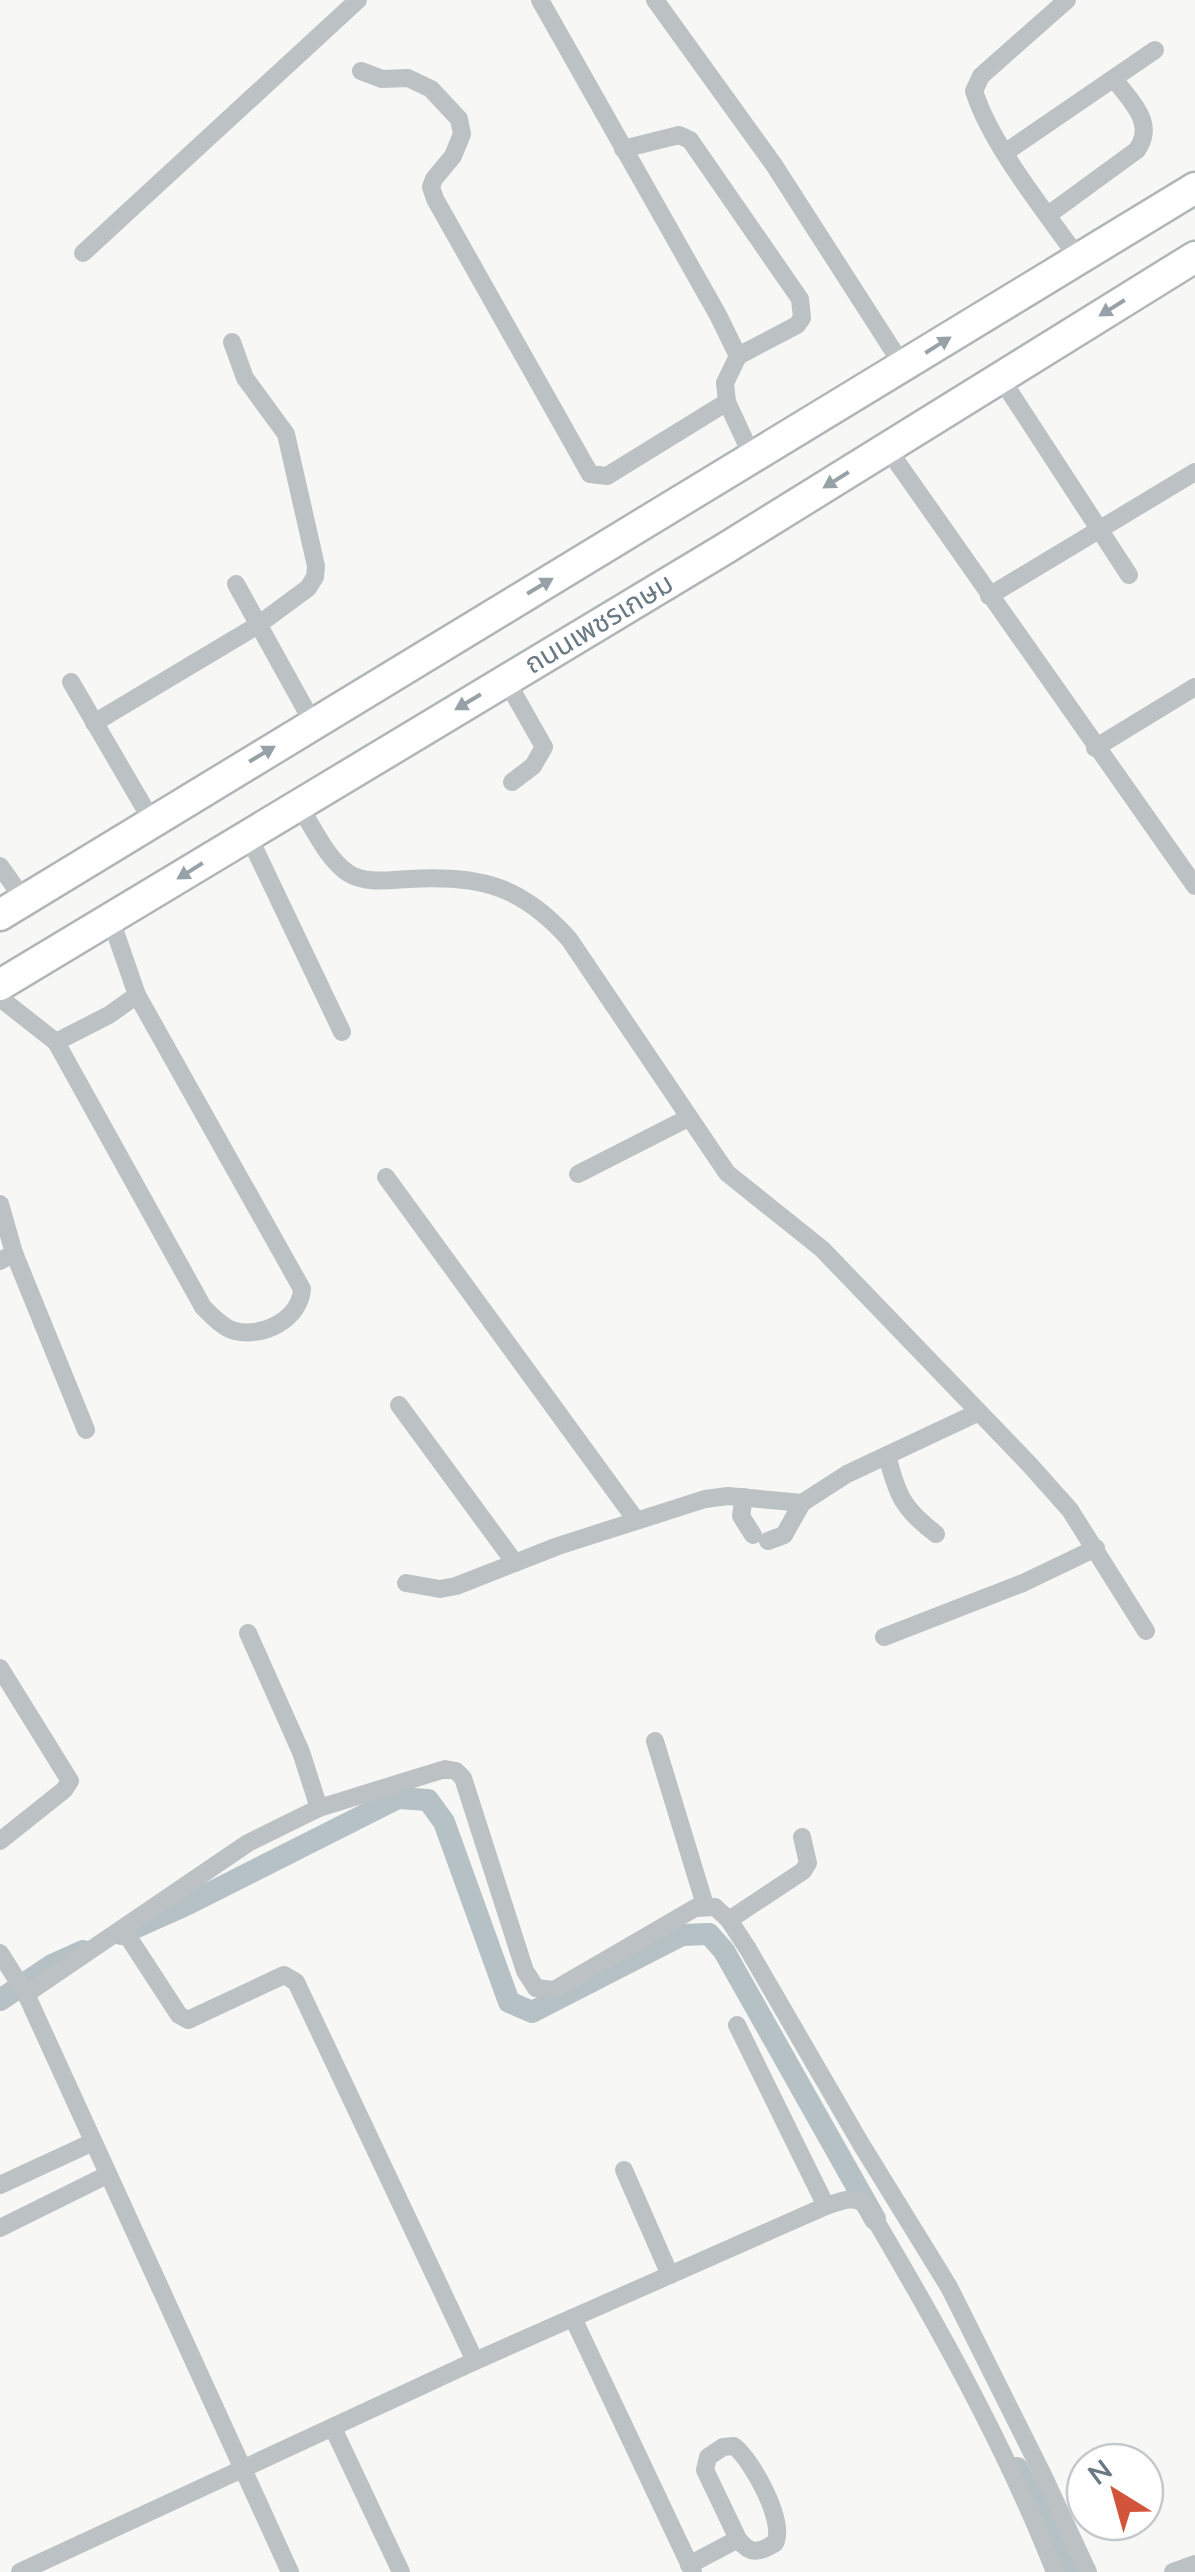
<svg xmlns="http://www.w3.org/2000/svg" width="1195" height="2572" font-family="'Nunito Sans','Noto Sans Thai',sans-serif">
	<rect width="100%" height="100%" fill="#f7f7f5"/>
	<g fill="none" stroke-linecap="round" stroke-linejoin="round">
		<g stroke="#b5c1c4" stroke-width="22">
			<path d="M 121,1934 L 186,1905 L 398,1798 L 428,1800 L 444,1822 L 509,2002 L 532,2012 L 682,1935 L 709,1934 L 724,1951 L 875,2219"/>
			<path d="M 0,2000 L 52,1965 L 83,1951"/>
			<path d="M 1017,2468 L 1072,2572"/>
		</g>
		<defs>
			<g id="major">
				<path d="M 0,915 L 1195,188"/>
				<path d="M 0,985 L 726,548 L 1195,257"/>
			</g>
		</defs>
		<use href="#major" stroke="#b0b6b8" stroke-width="35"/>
		<g stroke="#bcc1c4" stroke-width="18">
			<path d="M 540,0 L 718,315 L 738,356 L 725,383 L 727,402 L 753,458"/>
			<path d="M 655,0 L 774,165 L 903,366"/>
			<path d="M 1067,0 L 981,76 L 974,91 C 991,145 1045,211 1078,258"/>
			<path d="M 361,71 L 382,79 L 408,78 L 431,89 L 459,119 L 462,134 L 453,156 L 434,179 L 431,187 L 435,199 L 590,474 L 607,476 L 727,402"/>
			<path d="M 623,149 L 679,135 L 690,140 L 800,299 L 802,318 L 797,325 L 738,356"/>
			<path d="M 1006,152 L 1155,50"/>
			<path d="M 1048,215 L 1137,150 C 1156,123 1131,102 1115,80"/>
			<path d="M 83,253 L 358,0"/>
			<path d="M 1000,377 L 1129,575"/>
			<path d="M 887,448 L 1195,886"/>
			<path d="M 236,584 L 313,723"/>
			<path d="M 989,596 L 1195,472"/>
			<path d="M 506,680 L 544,747 L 533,766 L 512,782"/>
			<path d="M 71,682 L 152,821"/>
			<path d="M 94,723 L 258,625 L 308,588 L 315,577 L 316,566 L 286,434 L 245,378 L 232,342"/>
			<path d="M 1095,748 L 1195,687"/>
			<path d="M 298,804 C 312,825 326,858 348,873 C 365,884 389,880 409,879 C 479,875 521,885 569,939 L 727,1173 L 822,1249 L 1029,1464 L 1070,1510 L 1146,1631"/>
			<path d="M 248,835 L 342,1032"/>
			<path d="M 0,866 L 24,900"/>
			<path d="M 0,998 L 56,1042 L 109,1015 L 137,995 L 111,920"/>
			<path d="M 56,1042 L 203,1307 C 212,1316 223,1328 235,1331 C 263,1338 300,1319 302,1289 L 137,995"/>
			<path d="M 578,1174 L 688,1118"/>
			<path d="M 386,1177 L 636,1520"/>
			<path d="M 0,1204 L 14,1253 L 0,1261"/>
			<path d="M 14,1253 L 86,1430"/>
			<path d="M 399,1405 L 515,1563"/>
			<path d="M 887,1455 C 897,1495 903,1509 936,1534"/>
			<path d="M 744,1497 L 741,1516 L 753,1535"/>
			<path d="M 768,1541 L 784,1535 L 802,1503"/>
			<path d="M 406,1583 L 440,1589 L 456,1586 L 558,1546 L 705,1499 L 728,1496 L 802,1503 L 847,1474 L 977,1413"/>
			<path d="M 248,1633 L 301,1752 L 319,1808"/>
			<path d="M 884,1637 L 1023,1583 L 1096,1548"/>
			<path d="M 0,1668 L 70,1781 L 64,1790 L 0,1841"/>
			<path d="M 655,1741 L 705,1905"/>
			<path d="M 729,1920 L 803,1871 L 808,1863 L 802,1837"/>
			<path d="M 123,1929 L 179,2015 L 188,2020 L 284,1975 L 296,1982 L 475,2361"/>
			<path d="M 0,1953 L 26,1994 L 290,2572"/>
			<path d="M 26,1994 L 248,1843 L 319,1808 L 445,1769 L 456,1771 L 463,1778 L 525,1971 L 536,1988 L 554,1990 L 695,1908 L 715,1907 L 729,1920 L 748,1949 L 861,2144 L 949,2287 L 1043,2475 L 1088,2572"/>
			<path d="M 737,2025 L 826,2206"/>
			<path d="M 624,2170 L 670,2275"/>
			<path d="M 0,2185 L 93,2142"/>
			<path d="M 0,2228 L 107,2175"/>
			<path d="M 573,2318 L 693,2572"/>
			<path d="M 333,2428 L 401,2572"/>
			<path d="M 734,2446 C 752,2460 786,2522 775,2543 C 759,2553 750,2555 738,2539 L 705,2470 L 708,2457 L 723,2447 Z"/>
			<path d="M 689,2565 L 738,2539"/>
			<path d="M 20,2572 L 475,2361 L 826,2206 C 841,2201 855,2194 867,2206 C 937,2324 1005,2445 1055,2572"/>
			<path d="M 1173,2572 L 1195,2564"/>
		</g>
		<use href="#major" stroke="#fff" stroke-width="30"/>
	</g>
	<defs><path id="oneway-solid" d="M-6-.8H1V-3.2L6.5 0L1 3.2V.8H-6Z" transform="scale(2.5)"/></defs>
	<g fill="#96a1a8">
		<use href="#oneway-solid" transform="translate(1112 308) rotate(148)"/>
		<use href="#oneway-solid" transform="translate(938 345) rotate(-32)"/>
		<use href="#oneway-solid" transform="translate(836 480) rotate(148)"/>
		<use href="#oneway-solid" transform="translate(540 586) rotate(-31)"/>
		<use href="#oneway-solid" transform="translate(468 702) rotate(149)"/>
		<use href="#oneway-solid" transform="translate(262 754) rotate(-31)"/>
		<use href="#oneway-solid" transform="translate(190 871) rotate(148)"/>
	</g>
	<g text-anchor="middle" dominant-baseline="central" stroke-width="10" stroke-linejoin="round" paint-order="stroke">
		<g font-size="28" fill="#697982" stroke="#fff">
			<text transform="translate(599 624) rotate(-31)">ถนนเพชรเกษม</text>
		</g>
	</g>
	<g transform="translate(1115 2492) rotate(323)"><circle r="48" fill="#ffffff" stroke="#c3c9cd" stroke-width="2.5"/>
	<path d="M0-8L18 38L0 25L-18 38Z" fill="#d1543b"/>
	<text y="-15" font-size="28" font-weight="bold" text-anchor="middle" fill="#697982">N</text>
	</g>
</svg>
